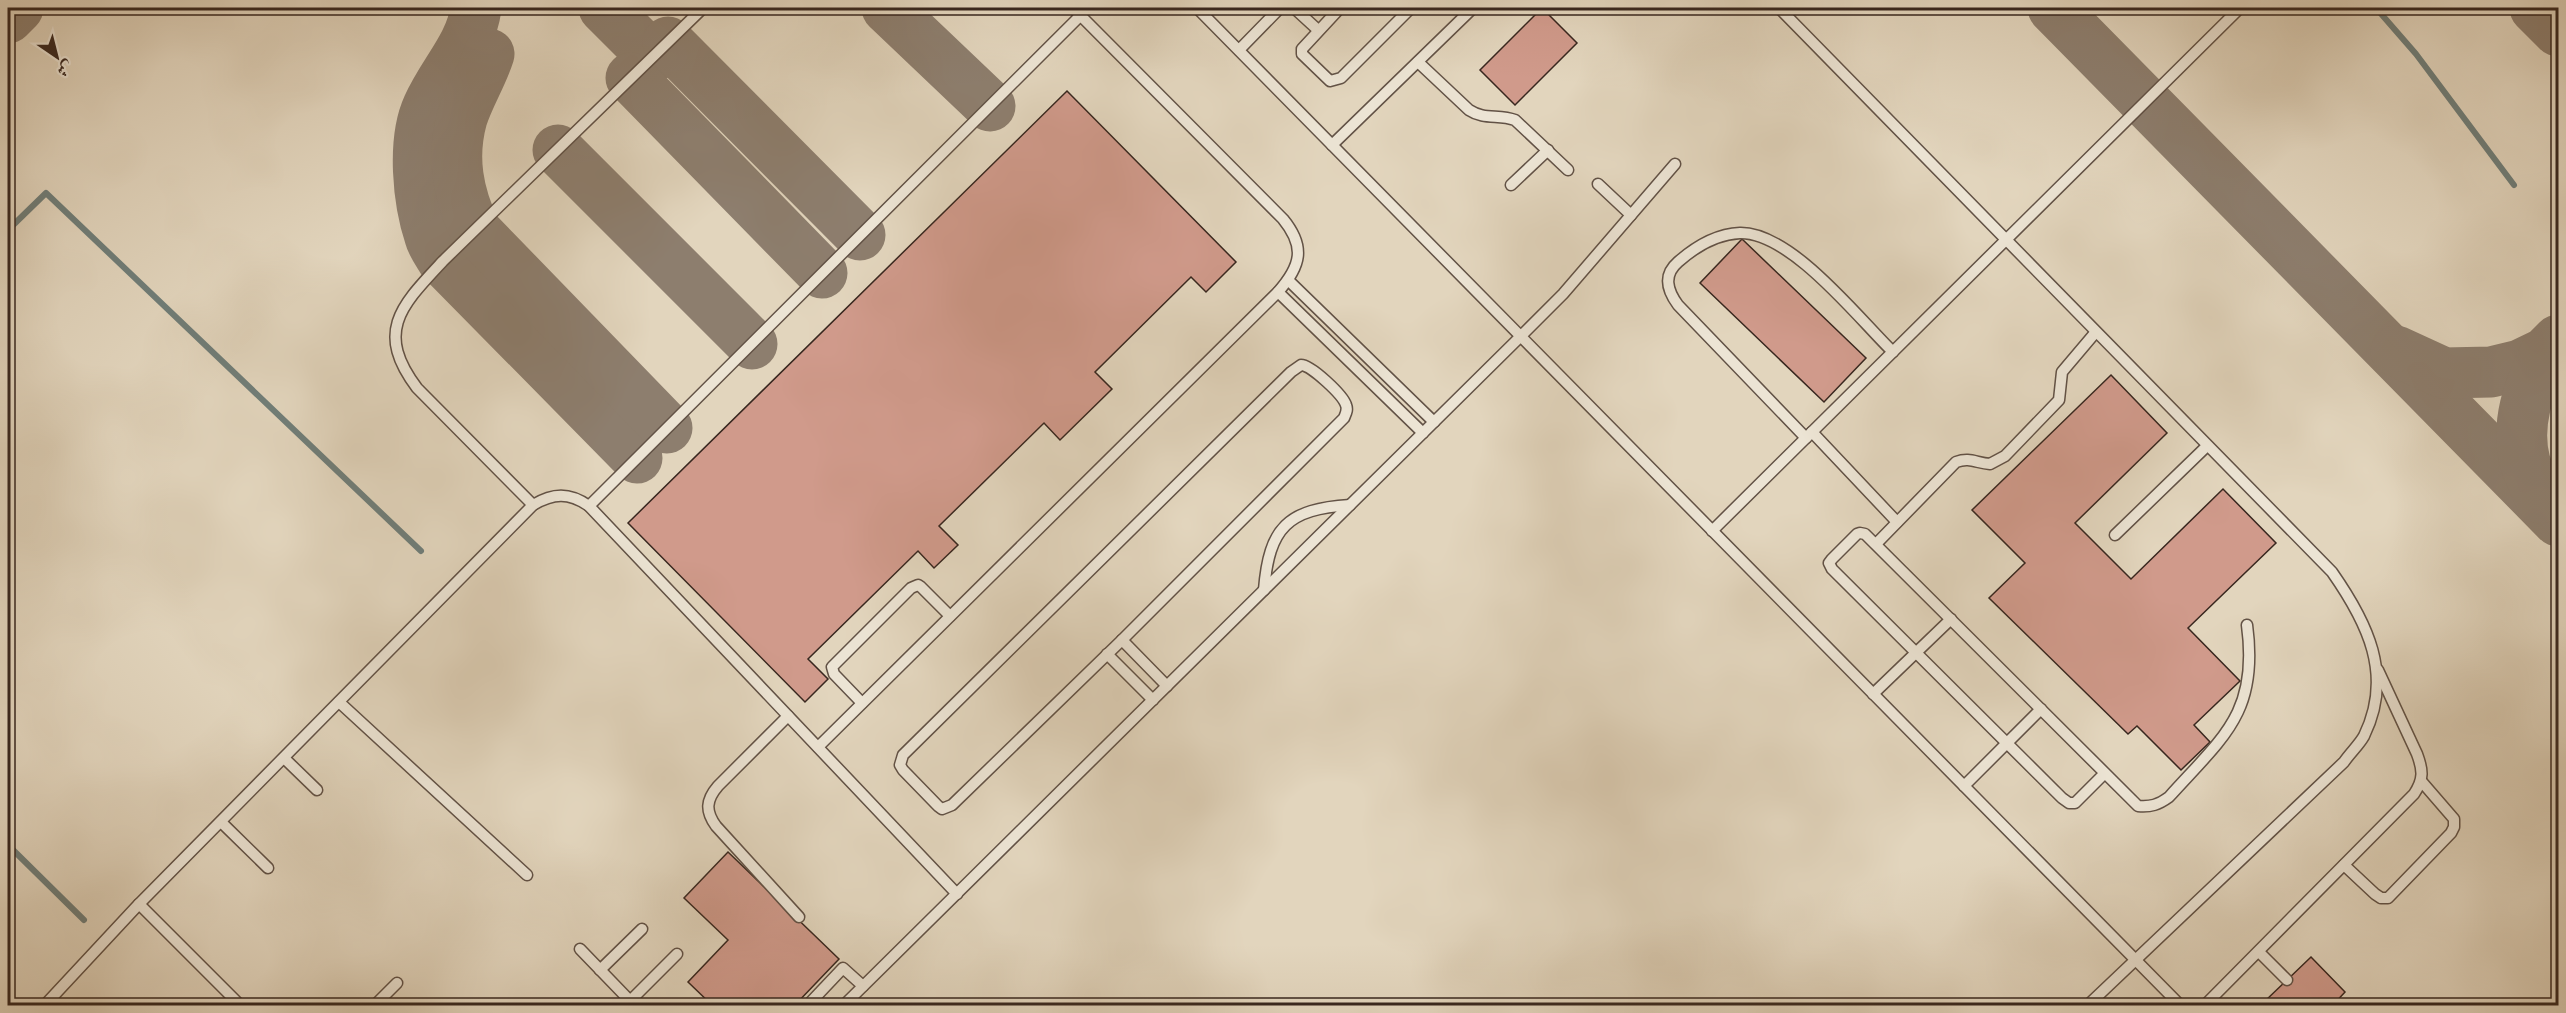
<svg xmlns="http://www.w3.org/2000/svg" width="2566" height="1013" font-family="'Gentium Book Plus',Amiri,serif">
	<rect width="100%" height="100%" fill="#e2d5bd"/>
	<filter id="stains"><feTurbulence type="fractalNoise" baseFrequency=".00333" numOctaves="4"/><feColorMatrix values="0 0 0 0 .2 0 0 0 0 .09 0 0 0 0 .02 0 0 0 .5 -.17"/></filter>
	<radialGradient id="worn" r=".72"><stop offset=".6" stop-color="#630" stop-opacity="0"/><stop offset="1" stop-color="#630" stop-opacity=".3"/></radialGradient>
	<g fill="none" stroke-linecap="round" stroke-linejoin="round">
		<g stroke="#707e79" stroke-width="6">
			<path d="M 2376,8 L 2416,54 L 2514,185"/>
			<path d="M 8,230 L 46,193 L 421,551"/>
			<path d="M 8,845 L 84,920"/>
		</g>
		<g stroke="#8d7e6e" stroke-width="51">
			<path d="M 476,8 C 471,46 443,72 428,106 C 412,141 418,201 430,237 C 432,245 439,254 443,261 L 637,458"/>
			<path d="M 604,8 L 653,57"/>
			<path d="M 887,8 L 990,106"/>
			<path d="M 2053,8 L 2558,521"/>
			<path d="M 2535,8 L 2558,31"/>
			<path d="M 8,18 L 18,8"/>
			<path d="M 668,42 L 860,235"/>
			<path d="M 489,54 C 482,76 469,96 462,118 C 451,158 458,194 475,230 L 667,428"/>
			<path d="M 631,78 L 822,273"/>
			<path d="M 558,150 L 752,344"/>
			<path d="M 2396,351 L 2444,373 L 2491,372 L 2520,365 L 2545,353 L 2558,340"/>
			<path d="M 2540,498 C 2535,486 2529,474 2525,462 C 2515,424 2529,387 2545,353"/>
		</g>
	</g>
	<g fill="#d09a8b" stroke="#38271f" stroke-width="1.5">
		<path d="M 1542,8 L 1577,43 L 1515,105 L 1480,70 Z"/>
		<path d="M 1067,91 L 1236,262 L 1206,292 L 1191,277 L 1095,372 L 1112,389 L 1060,440 L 1044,423 L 939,526 L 958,545 L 934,568 L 918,551 L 808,659 L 828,679 L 805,702 L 628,523 Z"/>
		<path d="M 1742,239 L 1866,358 L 1824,402 L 1700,283 Z"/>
		<path d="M 2111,375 L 2167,433 L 2075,523 L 2131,579 L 2223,489 L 2276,543 L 2188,628 L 2240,681 L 2194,725 L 2210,742 L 2181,770 L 2137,726 L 2128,734 L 1989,598 L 2025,563 L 1972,510 Z"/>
		<path d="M 728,852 L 839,959 L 794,1006 L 713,1006 L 688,982 L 728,940 L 684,898 Z"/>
		<path d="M 2311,957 L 2345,992 L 2332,1006 L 2269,1006 L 2265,1001 Z"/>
	</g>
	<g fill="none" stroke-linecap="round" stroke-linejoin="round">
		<defs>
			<g id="service">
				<path d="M 1197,8 L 2181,1006"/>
				<path d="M 1294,8 L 1318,30"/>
				<path d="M 1340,8 L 1302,49 L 1302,54 L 1330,81 L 1341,78 L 1411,8"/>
				<path d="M 1779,8 L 2332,572 C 2367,622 2394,675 2364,736 C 2359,745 2350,753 2344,762 L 2087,1006"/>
				<path d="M 1239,50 L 1280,8"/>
				<path d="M 1418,62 L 1469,110 C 1484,120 1499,114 1515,120 L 1568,170"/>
				<path d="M 1332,145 L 1473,8"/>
				<path d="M 1598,184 L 1631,215"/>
				<path d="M 1511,185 L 1548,150"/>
				<path d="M 1288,280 L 1434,422"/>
				<path d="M 1278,292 L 1423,433"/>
				<path d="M 1301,365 C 1311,365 1343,395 1346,405 C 1348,410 1346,413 1344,418 L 1122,640 L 952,805 L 942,809 L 938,806 L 903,770 L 900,765 L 903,755 L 1291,372 Z"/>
				<path d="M 1812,432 L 1897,522"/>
				<path d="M 1806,438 L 1678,305 C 1667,290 1663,275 1678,262 C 1695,247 1717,234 1740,233 C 1791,232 1858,318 1893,352"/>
				<path d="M 533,505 L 417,388 C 374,331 402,305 443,261 L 703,8"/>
				<path d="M 589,506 L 1081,15"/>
				<path d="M 1712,531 L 2240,8"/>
				<path d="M 2115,535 L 2207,446"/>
				<path d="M 1876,544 L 1956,462 C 1970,457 1976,463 1990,464 L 2005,456 L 2059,400 L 2062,372 L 2095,333"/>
				<path d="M 1264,590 C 1269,527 1288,509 1350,505"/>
				<path d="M 1122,640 L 1167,686"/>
				<path d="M 1107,654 L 1153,700"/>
				<path d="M 1873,694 L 1951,619"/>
				<path d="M 339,702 L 527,875"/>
				<path d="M 862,703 L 834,674 L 832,667 L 911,588 L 918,585 L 921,587 L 950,616"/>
				<path d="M 788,716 L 718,786 C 706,800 705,811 716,826 L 799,917"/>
				<path d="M 818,747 L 1278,292 C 1301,266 1306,247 1283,219 L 1073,8"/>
				<path d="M 284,758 L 317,790"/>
				<path d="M 2104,774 L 2075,803 L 2069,803 L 2062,798 L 1832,569 L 1829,563 L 1832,559 L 1857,534 L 1860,533 L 1865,534 L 2138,806 C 2151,807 2158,805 2169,797 C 2223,737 2259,713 2247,625"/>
				<path d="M 1964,786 L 2041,709"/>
				<path d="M 221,822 L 268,868"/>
				<path d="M 2344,865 L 2375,894 L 2381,898 L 2388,898 L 2451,833 L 2454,827 L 2454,819 L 2422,782"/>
				<path d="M 139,904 L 241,1006"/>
				<path d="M 580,949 L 635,1006"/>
				<path d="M 2259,952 L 2287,980"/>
				<path d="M 600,970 L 642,929"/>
				<path d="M 630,1001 L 677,954"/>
				<path d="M 44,1006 L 139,904 L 533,505 C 553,493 569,492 589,506 L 957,894"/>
				<path d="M 374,1006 L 397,983"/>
				<path d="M 807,1006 L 843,968 L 863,986"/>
				<path d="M 843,1006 L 1521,336 L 1563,294 L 1675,164"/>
				<path d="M 2204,1006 L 2414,794 C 2424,779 2423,770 2417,754 L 2378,670"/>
			</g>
		</defs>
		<use href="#service" stroke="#625246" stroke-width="13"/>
		<use href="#service" stroke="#ece4d4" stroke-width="10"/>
	</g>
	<rect width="2566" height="1013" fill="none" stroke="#e2d5bd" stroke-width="30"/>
	<rect x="9" y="9" width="2548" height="995" fill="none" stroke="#38271f" stroke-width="3"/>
	<rect x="15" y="15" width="2536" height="983" fill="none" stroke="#38271f" stroke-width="1.5"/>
	<g transform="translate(57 57) rotate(145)" stroke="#ece4d4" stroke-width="4.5" paint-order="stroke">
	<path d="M0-4.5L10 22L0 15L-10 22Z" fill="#38271f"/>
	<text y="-9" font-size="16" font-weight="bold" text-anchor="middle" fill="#38271f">ش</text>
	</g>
	<rect width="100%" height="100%" filter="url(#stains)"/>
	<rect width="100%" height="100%" fill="url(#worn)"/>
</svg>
